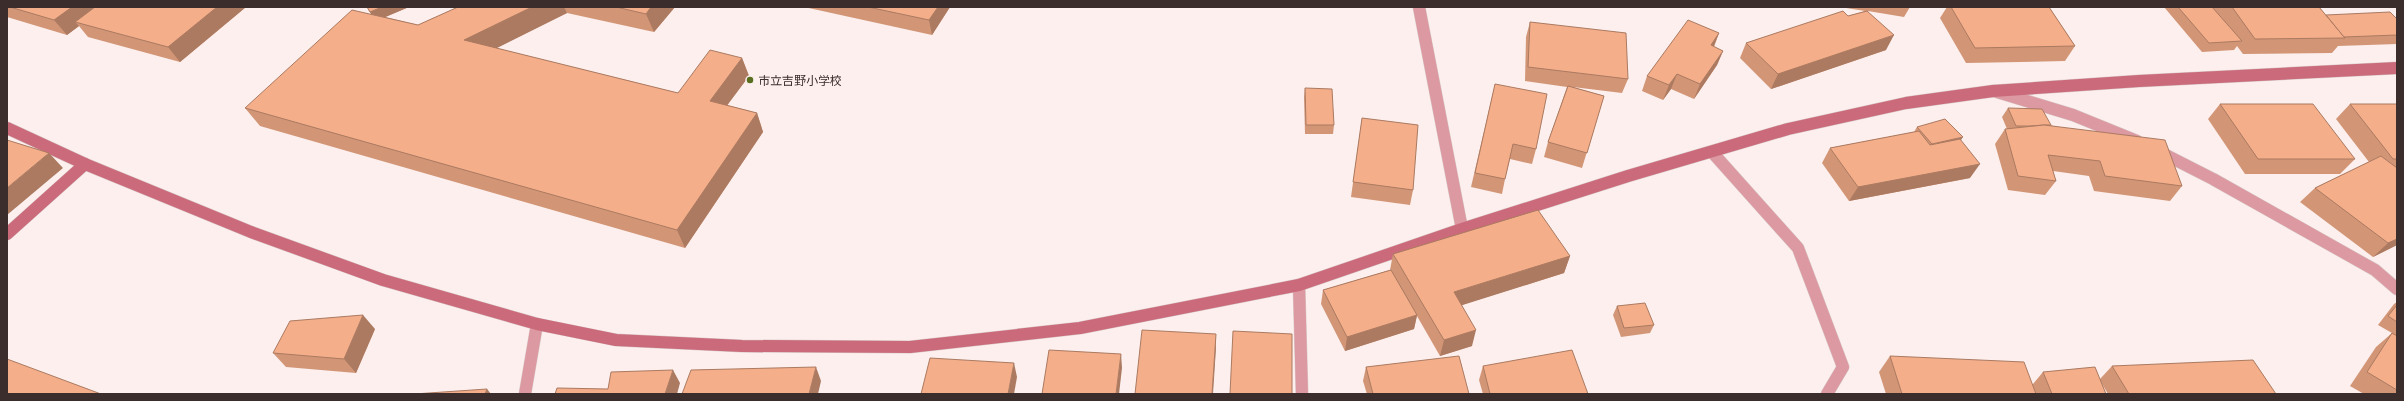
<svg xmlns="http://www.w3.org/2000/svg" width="2404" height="401" font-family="'PT Sans','Noto Sans JP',sans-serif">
	<rect width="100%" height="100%" fill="#fcefed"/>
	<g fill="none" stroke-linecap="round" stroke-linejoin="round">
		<defs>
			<g id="street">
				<path d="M 1419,7 L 1462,229"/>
				<path d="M 1994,91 L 2073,115 L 2137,141"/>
				<path d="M 2158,151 L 2213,179 L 2375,270 L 2397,289"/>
				<path d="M 1712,152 L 1798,248 L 1843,367 L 1827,394"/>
				<path d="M 1299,285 L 1302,394"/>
				<path d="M 525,394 L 537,324"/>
			</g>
			<g id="secondary">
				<path d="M 7,128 L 85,164 L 251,232 L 383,280 L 537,324 L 616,340 L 742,346 L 910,347 L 1080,328 L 1299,285 L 1462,229 L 1628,176 L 1788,129 L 1906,103 L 1993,91 L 2139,81 L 2397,68"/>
				<path d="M 7,234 L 85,164"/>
			</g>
		</defs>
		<use href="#street" stroke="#d9ccca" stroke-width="13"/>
		<use href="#secondary" stroke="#d9ccca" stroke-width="13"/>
		<use href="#street" stroke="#dc99a2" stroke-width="12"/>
		<use href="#secondary" stroke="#cb6a7b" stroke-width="12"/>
	</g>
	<g fill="#d29677">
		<path d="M 7,7 L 246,7 L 180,62 L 88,37 L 79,26 L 67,35 L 7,17 Z"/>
		<path d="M 367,7 L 409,7 L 385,17 L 418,25 L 458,7 L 675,7 L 654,32 L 567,13 L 496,48 L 678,93 L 742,58 L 749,76 L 727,105 L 757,113 L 763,132 L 685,248 L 260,126 L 245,108 L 371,14 Z"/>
		<path d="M 804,7 L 950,7 L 932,35 Z"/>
		<path d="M 1840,7 L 1910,7 L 1904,17 L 1868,11 L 1886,50 L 1771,89 L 1740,58 L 1746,43 L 1848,16 L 1865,11 Z"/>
		<path d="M 1947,7 L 2049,7 L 2075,46 L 2065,61 L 1966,63 L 1940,18 Z"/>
		<path d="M 2164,7 L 2319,7 L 2326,15 L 2397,19 L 2397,44 L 2338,46 L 2332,53 L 2243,54 L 2237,46 L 2234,50 L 2202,52 Z"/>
		<path d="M 1530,22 L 1628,79 L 1622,93 L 1573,87 L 1604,96 L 1582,168 L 1544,157 L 1548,142 L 1567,87 L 1525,81 L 1526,37 Z"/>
		<path d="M 1719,33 L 1714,47 L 1723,51 L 1717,65 L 1694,99 L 1671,89 L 1663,100 L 1642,91 L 1647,76 Z"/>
		<path d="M 1495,84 L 1536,149 L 1532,164 L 1510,159 L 1505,179 L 1502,194 L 1471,187 Z"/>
		<path d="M 1305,88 L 1334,125 L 1333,134 L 1305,134 L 1304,97 Z"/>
		<path d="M 2220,104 L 2355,159 L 2340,174 L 2245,174 L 2208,119 Z"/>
		<path d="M 2350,104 L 2397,104 L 2397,245 L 2373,257 L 2300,202 L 2315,188 L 2369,162 L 2336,119 Z"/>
		<path d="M 2008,108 L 2051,125 L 2182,186 L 2170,201 L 2094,191 L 2089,176 L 2053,171 L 2056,181 L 2045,195 L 2008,190 L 1995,144 L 2005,129 L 2007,129 L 2002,117 Z"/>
		<path d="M 1362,118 L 1413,190 L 1410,205 L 1351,197 Z"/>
		<path d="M 1917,127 L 1961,140 L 1970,178 L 1849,201 L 1822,163 L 1830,148 L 1914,132 Z"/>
		<path d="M 1393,254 L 1570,256 L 1564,273 L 1461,305 L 1472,346 L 1440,356 L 1417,316 L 1414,329 L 1345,351 L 1321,304 L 1323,290 L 1390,270 Z"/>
		<path d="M 2397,302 L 2397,394 L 2364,394 L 2350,386 L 2376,347 L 2392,333 L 2378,325 L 2394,304 Z"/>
		<path d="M 1617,306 L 1654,325 L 1650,333 L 1621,337 L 1613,315 Z"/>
		<path d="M 375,329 L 356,373 L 286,367 L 273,353 Z"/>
		<path d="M 1890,356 L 2033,384 L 2043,372 L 2100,379 L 2112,366 L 2276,394 L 2108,394 L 2101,382 L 2106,394 L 1886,394 L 1879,372 Z"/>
		<path d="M 1483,366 L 1588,394 L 1483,394 L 1479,380 Z"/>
		<path d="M 1366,367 L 1469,394 L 1367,394 L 1363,381 Z"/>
	</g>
	<g fill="#ab7a61">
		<path d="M 72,7 L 104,7 L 75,22 L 79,26 L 67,35 L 54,20 Z"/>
		<path d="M 217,7 L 246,7 L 180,62 L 168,47 Z"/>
		<path d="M 382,7 L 409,7 L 376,21 L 370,12 Z"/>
		<path d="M 532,7 L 564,7 L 567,13 L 475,59 L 464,40 Z"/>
		<path d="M 651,7 L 675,7 L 654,32 L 646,14 Z"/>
		<path d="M 938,7 L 950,7 L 932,35 L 929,20 Z"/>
		<path d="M 1719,33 L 1713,48 L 1711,45 Z"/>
		<path d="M 1894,35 L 1886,50 L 1771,89 L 1778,74 Z"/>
		<path d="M 1723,51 L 1717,65 L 1694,99 L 1700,84 Z"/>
		<path d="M 742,58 L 749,76 L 717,119 L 710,101 Z"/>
		<path d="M 1677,74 L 1671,89 L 1663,100 L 1669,85 Z"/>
		<path d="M 757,113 L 763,132 L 685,248 L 677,230 Z"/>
		<path d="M 1963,137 L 1957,146 L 1933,145 Z"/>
		<path d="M 49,153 L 63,168 L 7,215 L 7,188 Z"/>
		<path d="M 1980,164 L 1970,178 L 1849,201 L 1858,187 Z"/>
		<path d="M 2397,239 L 2397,245 L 2373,257 L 2388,243 Z"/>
		<path d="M 1570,256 L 1564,273 L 1450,309 L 1454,292 Z"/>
		<path d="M 363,315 L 375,329 L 356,373 L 344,359 Z"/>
		<path d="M 1417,315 L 1414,329 L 1345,351 L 1347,337 Z"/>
		<path d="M 1476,330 L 1472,346 L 1440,356 L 1444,340 Z"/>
		<path d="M 1216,334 L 1216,348 L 1213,394 L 1212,394 Z"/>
		<path d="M 1121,354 L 1122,368 L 1119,394 L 1116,394 Z"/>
		<path d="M 1014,363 L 1017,377 L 1014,394 L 1008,394 Z"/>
		<path d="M 816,367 L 821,381 L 818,394 L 809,394 Z"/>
		<path d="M 673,370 L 680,383 L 677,394 L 665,394 Z"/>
		<path d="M 487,389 L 491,394 L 485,394 Z"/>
	</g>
	<g fill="#f4ae8a" stroke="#ab7a61">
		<path d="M 10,7 L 72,7 L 54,20 Z"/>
		<path d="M 95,7 L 217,7 L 168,47 L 75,22 Z"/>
		<path d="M 367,7 L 382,7 L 370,12 Z"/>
		<path d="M 458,7 L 532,7 L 464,40 L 678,93 L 710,50 L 742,58 L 710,101 L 757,113 L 677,230 L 245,108 L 352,10 L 418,25 Z"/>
		<path d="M 616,7 L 651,7 L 646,14 Z"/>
		<path d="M 868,7 L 938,7 L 929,20 Z"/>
		<path d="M 1951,7 L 2049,7 L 2075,46 L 1975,48 Z"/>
		<path d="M 2178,7 L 2212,7 L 2242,41 L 2209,43 Z"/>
		<path d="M 2232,7 L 2319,7 L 2345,38 L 2255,39 Z"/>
		<path d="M 1843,11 L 1848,16 L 1867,11 L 1894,35 L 1778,74 L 1746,43 Z"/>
		<path d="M 2390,12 L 2397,19 L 2397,35 L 2344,37 L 2326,15 Z"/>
		<path d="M 1688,20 L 1719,33 L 1711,45 L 1723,51 L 1700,84 L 1677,74 L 1669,85 L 1647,76 Z"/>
		<path d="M 1530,22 L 1626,33 L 1628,79 L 1528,67 Z"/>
		<path d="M 1495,84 L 1547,94 L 1536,149 L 1513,144 L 1505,179 L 1475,173 Z"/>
		<path d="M 1568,86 L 1604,96 L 1587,153 L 1548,142 Z"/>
		<path d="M 1305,88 L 1332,89 L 1334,125 L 1306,125 Z"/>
		<path d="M 2220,104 L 2313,104 L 2355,159 L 2258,159 Z"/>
		<path d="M 2350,104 L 2397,104 L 2397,159 L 2393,159 Z"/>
		<path d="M 2008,108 L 2042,109 L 2051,125 L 2044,125 L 2030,126 L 2016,126 Z"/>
		<path d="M 1362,118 L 1418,125 L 1413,190 L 1353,182 Z"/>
		<path d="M 1945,119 L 1963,137 L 1932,144 L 1917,127 Z"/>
		<path d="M 2044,125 L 2165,140 L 2182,186 L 2105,176 L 2100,161 L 2048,155 L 2056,181 L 2018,176 L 2005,129 Z"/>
		<path d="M 1919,131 L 1930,145 L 1960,139 L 1980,164 L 1858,187 L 1830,148 Z"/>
		<path d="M 7,140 L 49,153 L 7,188 Z"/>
		<path d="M 2381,156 L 2397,168 L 2397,239 L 2388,243 L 2315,188 Z"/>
		<path d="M 1538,210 L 1570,256 L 1454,292 L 1476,330 L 1444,340 L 1393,254 Z"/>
		<path d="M 1391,270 L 1417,315 L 1347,337 L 1323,290 Z"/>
		<path d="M 1645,303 L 1654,325 L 1624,328 L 1617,306 Z"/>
		<path d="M 2397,305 L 2397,322 L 2388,316 Z"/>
		<path d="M 363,315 L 344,359 L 273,353 L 290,321 Z"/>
		<path d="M 1142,330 L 1216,334 L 1212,394 L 1135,394 Z"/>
		<path d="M 1233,331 L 1292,334 L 1292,394 L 1230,394 Z"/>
		<path d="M 2392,333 L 2397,336 L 2397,390 L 2367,372 Z"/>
		<path d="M 1049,350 L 1121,354 L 1116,394 L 1042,394 Z"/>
		<path d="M 1572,350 L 1588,394 L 1490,394 L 1483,366 Z"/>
		<path d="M 1459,356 L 1469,394 L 1373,394 L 1366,367 Z"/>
		<path d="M 1890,356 L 2024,362 L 2036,394 L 1902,394 Z"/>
		<path d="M 930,358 L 1014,363 L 1008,394 L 921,394 Z"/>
		<path d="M 7,359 L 101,394 L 7,394 Z"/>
		<path d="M 2253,360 L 2276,394 L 2129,394 L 2112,366 Z"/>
		<path d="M 816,367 L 809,394 L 682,394 L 691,370 Z"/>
		<path d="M 2095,367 L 2106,394 L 2052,394 L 2043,372 Z"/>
		<path d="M 673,370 L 665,394 L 555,394 L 557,388 L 608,389 L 611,372 Z"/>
		<path d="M 487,389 L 485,394 L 414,394 Z"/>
	</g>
	<circle fill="#586e1e" stroke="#fcefed" stroke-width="1.5" cx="750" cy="80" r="4"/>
	<g text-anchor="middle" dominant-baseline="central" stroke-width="3" stroke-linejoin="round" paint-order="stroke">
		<g font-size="12" fill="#3a2d2b" stroke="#fcefed" text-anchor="start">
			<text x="758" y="80">市立吉野小学校</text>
		</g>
	</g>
	<rect width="2404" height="401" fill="none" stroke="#3a2d2b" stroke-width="16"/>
</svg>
